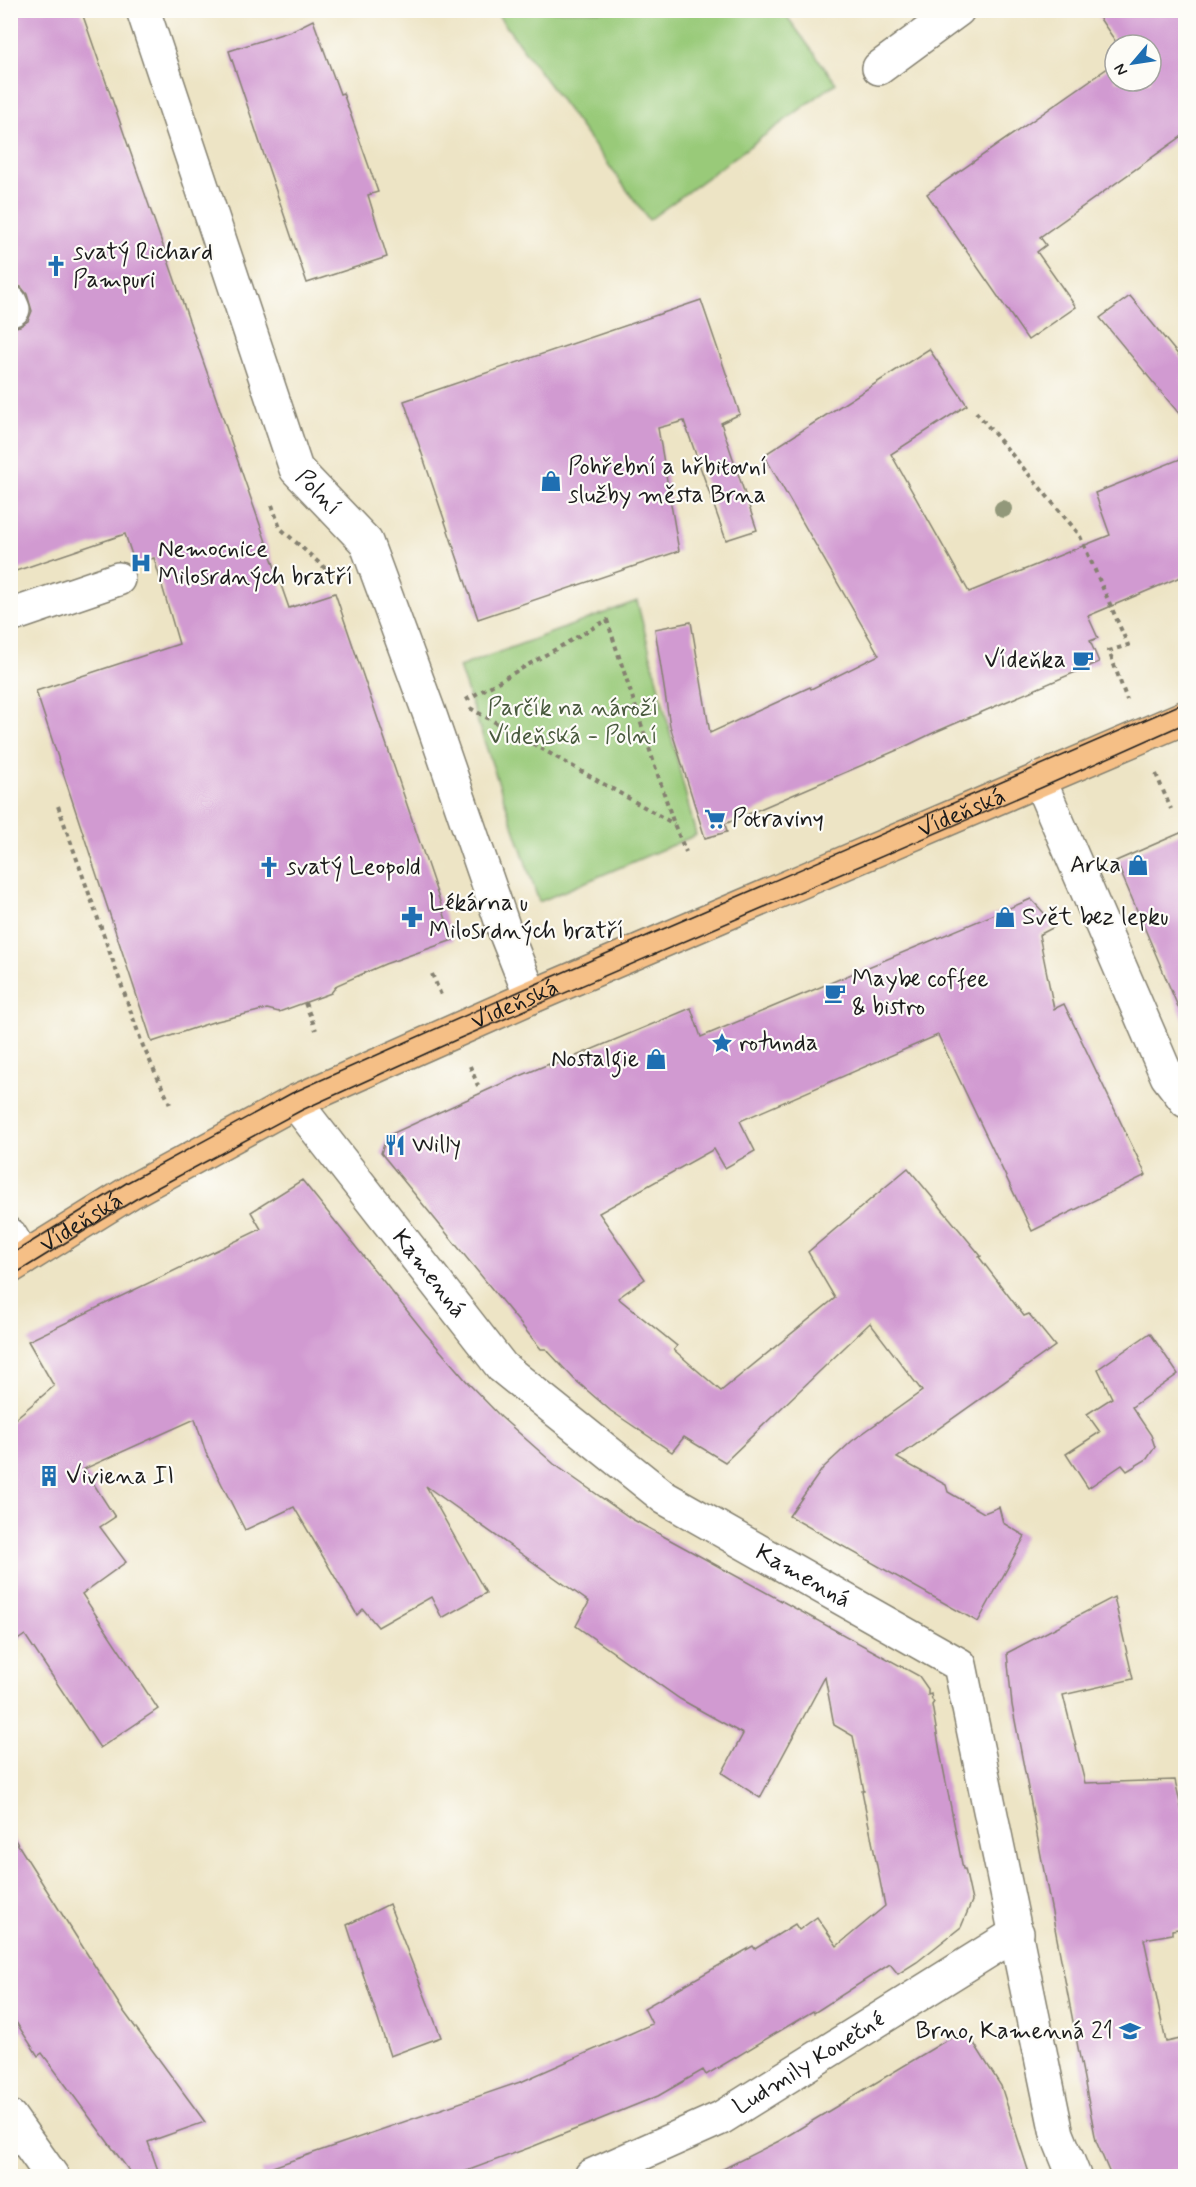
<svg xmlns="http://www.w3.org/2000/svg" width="1196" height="2187" font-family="Mynerve,sans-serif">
	<rect width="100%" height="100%" fill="#fdfcf7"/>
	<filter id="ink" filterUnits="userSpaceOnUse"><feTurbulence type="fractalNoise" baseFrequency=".0167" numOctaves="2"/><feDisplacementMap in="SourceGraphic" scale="12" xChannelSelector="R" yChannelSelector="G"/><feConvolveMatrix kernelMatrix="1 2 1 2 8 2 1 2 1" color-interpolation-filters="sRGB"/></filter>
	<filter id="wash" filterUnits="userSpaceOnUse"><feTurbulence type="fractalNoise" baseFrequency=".008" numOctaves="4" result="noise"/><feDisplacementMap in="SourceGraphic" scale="24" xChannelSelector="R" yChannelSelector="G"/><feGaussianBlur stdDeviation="1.35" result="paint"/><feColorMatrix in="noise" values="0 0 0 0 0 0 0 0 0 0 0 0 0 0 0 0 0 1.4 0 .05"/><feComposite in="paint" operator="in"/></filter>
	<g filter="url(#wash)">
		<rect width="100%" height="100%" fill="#ede4c5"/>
		<g fill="#99ca79" stroke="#5a734a" stroke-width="1.5">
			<path d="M 495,11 L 783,11 L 836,83 L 649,220 Z"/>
			<path d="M 637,601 L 696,835 L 539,902 L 459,667 Z"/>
		</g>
		<g id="blocks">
			<g fill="#d19ad1">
				<path d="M 10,10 L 81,10 L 289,608 L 335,593 L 453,940 L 385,964 L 337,985 L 331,993 L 279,1012 L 267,1009 L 213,1022 L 152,1042 L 36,691 L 179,644 L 154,558 L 135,564 L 125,534 L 10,573 L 10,328 L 20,326 L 28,321 L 32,311 L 27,294 L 21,287 L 10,284 Z"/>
				<path d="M 1094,10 L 1185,10 L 1185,134 L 1040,237 L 1046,245 L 1037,252 L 1076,307 L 1028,340 L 927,194 L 1115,63 L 1115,81 L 1151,81 L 1151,45 L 1118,45 Z"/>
				<path d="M 313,20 L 340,94 L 343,93 L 378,192 L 368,195 L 387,257 L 307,283 L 229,51 L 291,31 Z"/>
				<path d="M 1130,296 L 1185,363 L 1185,421 L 1100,318 Z"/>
				<path d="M 701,300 L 740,414 L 721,423 L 757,530 L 726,540 L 684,421 L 658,428 L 679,551 L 478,619 L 404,401 Z"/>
				<path d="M 929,349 L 967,405 L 891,454 L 969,592 L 1110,535 L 1095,493 L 1185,457 L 1185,575 L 1088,616 L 1098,638 L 1090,641 L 1099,662 L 933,733 L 902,748 L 725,824 L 727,832 L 705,838 L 670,726 L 655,629 L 691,622 L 710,733 L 810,687 L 811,689 L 879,655 L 764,455 Z"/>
				<path d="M 1185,831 L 1185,1023 L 1116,861 Z"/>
				<path d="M 1031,899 L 1056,926 L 1039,935 L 1054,1009 L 1064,1004 L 1146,1175 L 1032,1231 L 938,1035 L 740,1121 L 755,1151 L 725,1168 L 714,1149 L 599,1213 L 645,1279 L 618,1298 L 677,1346 L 674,1350 L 721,1391 L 835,1298 L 808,1252 L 908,1168 L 981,1256 L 979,1257 L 1024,1316 L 1029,1314 L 1055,1346 L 897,1458 L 946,1485 L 948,1492 L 984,1513 L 999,1507 L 1003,1523 L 1025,1536 L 978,1622 L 789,1516 L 823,1468 L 852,1441 L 922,1391 L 870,1323 L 725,1462 L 684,1437 L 672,1452 L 611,1411 L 574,1379 L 546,1349 L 541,1349 L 381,1153 L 387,1136 L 503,1083 L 549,1064 L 550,1067 L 691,1008 L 701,1037 Z"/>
				<path d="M 302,1180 L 425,1333 L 469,1384 L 501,1417 L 554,1464 L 632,1519 L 919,1676 L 928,1689 L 928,1695 L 931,1694 L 932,1700 L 934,1702 L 932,1705 L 941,1757 L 963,1869 L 965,1869 L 972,1901 L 961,1927 L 917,1962 L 898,1974 L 890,1964 L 814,2013 L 813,2011 L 706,2075 L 703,2070 L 658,2096 L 534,2146 L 453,2176 L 262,2176 L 261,2171 L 523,2081 L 652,2024 L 644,2008 L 753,1946 L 755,1949 L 795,1924 L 799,1930 L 817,1917 L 837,1946 L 885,1906 L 862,1791 L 864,1791 L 853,1736 L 834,1725 L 825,1677 L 760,1798 L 722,1773 L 743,1734 L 680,1699 L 576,1626 L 589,1602 L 426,1486 L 486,1593 L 442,1618 L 431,1597 L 378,1627 L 363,1609 L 357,1615 L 294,1507 L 245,1530 L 206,1453 L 195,1419 L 84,1469 L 115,1517 L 100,1527 L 126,1562 L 82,1594 L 158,1709 L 100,1748 L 25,1635 L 10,1645 L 10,1423 L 54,1386 L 28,1341 L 261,1229 L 251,1212 Z"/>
				<path d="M 1150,1333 L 1178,1374 L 1132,1407 L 1151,1435 L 1155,1447 L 1147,1459 L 1127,1471 L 1122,1465 L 1088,1488 L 1066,1454 L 1100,1432 L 1087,1414 L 1112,1398 L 1098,1369 Z"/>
				<path d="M 1114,1597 L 1133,1679 L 1063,1695 L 1085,1783 L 1175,1780 L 1185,1825 L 1185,1928 L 1172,1930 L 1172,1934 L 1144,1939 L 1166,2042 L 1185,2038 L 1185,2176 L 1111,2176 L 1096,2141 L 1012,1705 L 1007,1653 Z"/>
				<path d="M 10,1832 L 122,2009 L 205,2122 L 148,2142 L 160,2176 L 133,2176 L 42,2053 L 38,2056 L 10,2013 Z"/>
				<path d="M 389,1904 L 441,2037 L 390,2056 L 347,1925 Z"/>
				<path d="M 965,2029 L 1001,2086 L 1030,2176 L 709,2176 L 779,2141 Z"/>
			</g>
		</g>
	</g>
	<g filter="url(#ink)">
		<use href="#blocks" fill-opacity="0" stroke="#848070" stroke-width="1.5"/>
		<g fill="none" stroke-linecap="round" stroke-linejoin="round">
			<defs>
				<g id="minor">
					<path id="s1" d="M 143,10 L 296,469 L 366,542 L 431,718 L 504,929 L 531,997"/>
					<path d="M 879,68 L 958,10"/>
					<path d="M 10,302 L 13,309"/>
					<path d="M 10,616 L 118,579"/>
					<path d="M 1039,779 L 1167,1076 L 1186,1101"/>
					<path id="s2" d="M 295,1102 L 502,1367 L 665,1498 L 960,1665 L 1057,2134 L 1074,2176"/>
					<path d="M 10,1235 L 24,1258"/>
					<path d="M 10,2117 L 52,2176"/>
					<path id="s3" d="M 591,2176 L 721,2118 L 1017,1933"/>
				</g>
				<g id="major">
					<path id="s4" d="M 10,1267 L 132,1191 L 295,1102 L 531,997 L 1186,717"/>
				</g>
			</defs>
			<use href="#minor" stroke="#848070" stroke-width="36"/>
			<use href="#major" stroke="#848070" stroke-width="36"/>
			<g stroke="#848070" stroke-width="4" stroke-dasharray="4.5 4.5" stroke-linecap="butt">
				<path d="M 976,412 L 1079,534 L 1128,645 L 1109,651 L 1127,700"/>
				<path d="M 272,505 L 280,528 L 335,577"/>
				<path d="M 466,700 L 607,620 L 674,824 L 686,852"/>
				<path d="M 470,708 L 674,824"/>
				<path d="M 1156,774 L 1171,809"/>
				<path d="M 58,806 L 143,1046 L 170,1104"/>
				<path d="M 432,974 L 441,995"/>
				<path d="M 305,1003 L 316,1030"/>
				<path d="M 470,1066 L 478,1086"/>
			</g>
			<use href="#minor" stroke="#fff" stroke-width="33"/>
			<use href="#major" stroke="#f5bf86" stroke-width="33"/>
			<g stroke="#1c1c1c" stroke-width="1.5">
				<path d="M 10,1255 L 128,1182 L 292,1093 L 527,988 L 1186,702"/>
				<path d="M 10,1277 L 136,1199 L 302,1110 L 458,1039 L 1043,787 L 1186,723"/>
			</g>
		</g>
		<circle fill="#92987a" cx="1003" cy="509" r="9"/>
	</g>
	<defs>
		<symbol id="church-bare" viewBox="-9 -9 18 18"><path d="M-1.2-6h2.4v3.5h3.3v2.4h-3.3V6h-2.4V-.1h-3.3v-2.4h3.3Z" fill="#1f6fb2" stroke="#fdfcf7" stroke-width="2.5" paint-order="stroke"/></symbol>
		<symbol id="shop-bare" viewBox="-9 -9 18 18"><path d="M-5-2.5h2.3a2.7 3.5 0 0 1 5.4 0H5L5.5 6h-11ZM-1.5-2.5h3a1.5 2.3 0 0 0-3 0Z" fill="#1f6fb2" stroke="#fdfcf7" stroke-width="2.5" paint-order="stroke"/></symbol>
		<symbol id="hospital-bare" viewBox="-9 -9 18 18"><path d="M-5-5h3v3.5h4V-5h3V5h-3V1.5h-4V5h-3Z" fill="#1f6fb2" stroke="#fdfcf7" stroke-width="2.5" paint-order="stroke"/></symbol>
		<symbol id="cafe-bare" viewBox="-9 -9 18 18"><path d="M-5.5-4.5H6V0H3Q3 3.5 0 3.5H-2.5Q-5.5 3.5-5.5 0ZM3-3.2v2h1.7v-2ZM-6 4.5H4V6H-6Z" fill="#1f6fb2" stroke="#fdfcf7" stroke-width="2.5" paint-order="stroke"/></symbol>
		<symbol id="supermarket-bare" viewBox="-9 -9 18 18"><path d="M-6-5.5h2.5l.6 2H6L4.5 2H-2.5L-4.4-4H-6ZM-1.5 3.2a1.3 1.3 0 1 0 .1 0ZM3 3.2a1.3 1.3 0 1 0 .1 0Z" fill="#1f6fb2" stroke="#fdfcf7" stroke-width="2.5" paint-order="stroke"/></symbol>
		<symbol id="pharmacy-bare" viewBox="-9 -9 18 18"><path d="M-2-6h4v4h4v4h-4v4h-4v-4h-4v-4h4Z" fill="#1f6fb2" stroke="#fdfcf7" stroke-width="2.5" paint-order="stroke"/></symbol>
		<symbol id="sight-bare" viewBox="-9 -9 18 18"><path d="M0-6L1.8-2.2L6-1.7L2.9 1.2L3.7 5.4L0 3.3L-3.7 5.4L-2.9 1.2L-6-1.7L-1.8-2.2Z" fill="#1f6fb2" stroke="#fdfcf7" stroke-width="2.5" paint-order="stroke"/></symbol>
		<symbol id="restaurant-bare" viewBox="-9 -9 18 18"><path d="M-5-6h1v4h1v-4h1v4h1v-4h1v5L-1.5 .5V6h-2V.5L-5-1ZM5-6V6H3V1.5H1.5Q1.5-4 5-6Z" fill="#1f6fb2" stroke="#fdfcf7" stroke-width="2.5" paint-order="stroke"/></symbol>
		<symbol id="building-bare" viewBox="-9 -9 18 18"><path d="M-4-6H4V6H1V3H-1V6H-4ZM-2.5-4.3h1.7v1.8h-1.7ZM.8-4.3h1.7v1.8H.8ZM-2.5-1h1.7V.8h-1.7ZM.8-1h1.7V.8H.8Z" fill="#1f6fb2" stroke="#fdfcf7" stroke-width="2.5" paint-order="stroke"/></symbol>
		<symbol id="school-bare" viewBox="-9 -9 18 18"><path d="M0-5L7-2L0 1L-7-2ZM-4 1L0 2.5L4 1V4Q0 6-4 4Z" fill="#1f6fb2" stroke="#fdfcf7" stroke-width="2.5" paint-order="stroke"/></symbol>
	</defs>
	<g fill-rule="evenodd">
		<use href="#church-bare" x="41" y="251" width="30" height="30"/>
		<use href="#shop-bare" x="536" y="466" width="30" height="30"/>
		<use href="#hospital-bare" x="126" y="548" width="30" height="30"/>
		<use href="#cafe-bare" x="1068" y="645" width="30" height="30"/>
		<use href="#supermarket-bare" x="700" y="804" width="30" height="30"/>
		<use href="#shop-bare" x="1123" y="850" width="30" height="30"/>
		<use href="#church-bare" x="254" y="852" width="30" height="30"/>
		<use href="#pharmacy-bare" x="397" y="902" width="30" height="30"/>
		<use href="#shop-bare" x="990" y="902" width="30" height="30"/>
		<use href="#cafe-bare" x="820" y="978" width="30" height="30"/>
		<use href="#sight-bare" x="707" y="1028" width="30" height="30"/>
		<use href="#shop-bare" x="641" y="1044" width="30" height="30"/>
		<use href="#restaurant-bare" x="380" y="1130" width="30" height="30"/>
		<use href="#building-bare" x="34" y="1461" width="30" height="30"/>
		<use href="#school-bare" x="1115" y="2016" width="30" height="30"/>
	</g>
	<g text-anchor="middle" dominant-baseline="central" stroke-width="4.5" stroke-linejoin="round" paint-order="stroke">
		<g font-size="24" fill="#1c1c1c" stroke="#fdfcf7" text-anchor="start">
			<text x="73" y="252">svatý Richard<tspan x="73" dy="28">Pampuri</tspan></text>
			<text x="568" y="467">Pohřební a hřbitovní<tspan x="568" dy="28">služby města Brna</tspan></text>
			<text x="158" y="549">Nemocnice<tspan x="158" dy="28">Milosrdných bratří</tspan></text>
			<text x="1066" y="660" text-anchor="end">Vídeňka</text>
			<text x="732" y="819">Potraviny</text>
			<text x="1121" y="865" text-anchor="end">Arka</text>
			<text x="286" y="867">svatý Leopold</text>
			<text x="429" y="903">Lékárna u<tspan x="429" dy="28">Milosrdných bratří</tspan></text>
			<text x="1022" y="917">Svět bez lepku</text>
			<text x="852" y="979">Maybe coffee<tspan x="852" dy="28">&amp; bistro</tspan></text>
			<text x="739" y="1043">rotunda</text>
			<text x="639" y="1059" text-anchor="end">Nostalgie</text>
			<text x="412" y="1145">Willy</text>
			<text x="66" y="1476">Viviena II</text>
			<text x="1113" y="2031" text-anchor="end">Brno, Kamenná 21</text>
		</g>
		<g font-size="24" fill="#1c1c1c" stroke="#fdfcf7">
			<text stroke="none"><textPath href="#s1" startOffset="516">Polní</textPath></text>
			<text stroke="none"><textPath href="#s4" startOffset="1056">Vídeňská</textPath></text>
			<text stroke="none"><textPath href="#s4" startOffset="570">Vídeňská</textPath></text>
			<text stroke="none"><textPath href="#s4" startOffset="84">Vídeňská</textPath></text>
			<text stroke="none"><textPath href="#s2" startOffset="218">Kamenná</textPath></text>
			<text stroke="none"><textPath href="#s2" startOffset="704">Kamenná</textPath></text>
			<text stroke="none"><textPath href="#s3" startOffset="246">Ludmily Konečné</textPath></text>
		</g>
		<g font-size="24" fill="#48593d" stroke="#fdfcf7">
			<text x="573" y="708">Parčík na nároží<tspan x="573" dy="28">Vídeňská - Polní</tspan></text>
		</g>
	</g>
	<rect width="1196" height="2187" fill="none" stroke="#fdfcf7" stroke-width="36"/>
	<g transform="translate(1133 63) rotate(241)"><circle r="28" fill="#fdfcf7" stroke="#a3a29f" stroke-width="1.5"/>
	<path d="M0-4.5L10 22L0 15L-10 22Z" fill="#1f6fb2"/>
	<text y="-9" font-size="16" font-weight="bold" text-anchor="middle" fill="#1c1c1c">N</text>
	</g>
</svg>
